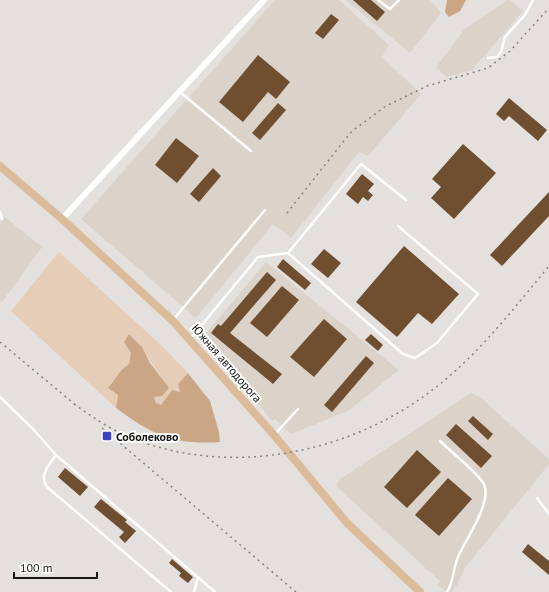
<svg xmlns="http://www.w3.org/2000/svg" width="549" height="592" font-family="'PT Sans',sans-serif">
	<rect width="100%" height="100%" fill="#e3e0dd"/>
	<g fill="#dbd2ca">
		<path d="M 275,0 L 339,0 L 389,45 L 382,57 L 421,94 L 368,156 L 359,152 L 291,238 L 273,224 L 196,318 L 81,219 Z"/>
		<path d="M 346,0 L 430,0 L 441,13 L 410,53 Z"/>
		<path d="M 507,0 L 510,0 L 523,11 L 472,70 L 447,77 L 436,67 L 464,30 Z"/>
		<path d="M 5,217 L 42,247 L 2,302 L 0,300 L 0,224 Z"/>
		<path d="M 266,262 L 399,370 L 348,411 L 291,434 L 275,419 L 272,421 L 204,336 Z"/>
		<path d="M 471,393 L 481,398 L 549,459 L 549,464 L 465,568 L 457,585 L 451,592 L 447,592 L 438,585 L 440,581 L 338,488 L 337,484 L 340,479 Z"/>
	</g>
	<path fill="#e6cdb8" d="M 59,252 L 162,346 L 188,373 L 178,384 L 180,392 L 172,390 L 161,405 L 156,403 L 154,397 L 161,376 C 150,363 143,344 129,334 L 131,353 L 129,364 C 118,372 117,378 108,388 L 118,395 L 116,408 L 11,311 Z"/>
	<g fill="#caa685">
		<path d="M 447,0 L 466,0 L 460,11 L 449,17 L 445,12 Z"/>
		<path d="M 129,334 L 142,347 L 150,363 L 169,388 L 162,396 L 154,397 L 156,403 L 161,405 L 172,390 L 180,392 L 178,384 L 188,373 L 210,401 L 219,432 L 220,442 C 174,445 152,435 116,408 L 118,395 L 108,388 C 117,378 117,372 129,364 L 131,353 L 124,342 Z"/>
	</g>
	<g fill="#6f4f30">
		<path d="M 353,0 L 371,0 L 385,12 L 377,21 Z"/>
		<path d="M 331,14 L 339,20 L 323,39 L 315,33 Z"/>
		<path d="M 258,55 L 290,82 L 276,99 L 268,92 L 243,122 L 219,102 Z"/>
		<path d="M 509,98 L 547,130 L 538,141 L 509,116 L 504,121 L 496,114 Z"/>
		<path d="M 278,103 L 286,110 L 260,140 L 252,133 Z"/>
		<path d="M 176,138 L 199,156 L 177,183 L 155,165 Z"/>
		<path d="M 463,144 L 496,173 L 454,219 L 431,198 L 441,187 L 432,179 Z"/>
		<path d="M 213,168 L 221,176 L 199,202 L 190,194 Z"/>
		<path d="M 362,174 L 374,184 L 368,191 L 373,195 L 368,201 L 363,197 L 358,204 L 346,194 Z"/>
		<path d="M 549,192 L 549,216 L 502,266 L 490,255 Z"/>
		<path d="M 404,246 L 459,294 L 432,324 L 418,313 L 397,337 L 356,302 Z"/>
		<path d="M 324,249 L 341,263 L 328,278 L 311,264 Z"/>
		<path d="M 283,259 L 311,283 L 305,290 L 277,267 Z"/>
		<path d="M 267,272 L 276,280 L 230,333 L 282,374 L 273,384 L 211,333 L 218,324 L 221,326 Z"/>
		<path d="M 282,286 L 299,300 L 267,337 L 250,323 Z"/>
		<path d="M 324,319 L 347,339 L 314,377 L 290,357 Z"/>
		<path d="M 371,334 L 383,345 L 378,351 L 365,340 Z"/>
		<path d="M 366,356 L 374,363 L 332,412 L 324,405 Z"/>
		<path d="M 473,416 L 493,434 L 488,440 L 468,421 Z"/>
		<path d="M 456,424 L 492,456 L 481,468 L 446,435 Z"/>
		<path d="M 417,450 L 441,472 L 407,508 L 384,487 Z"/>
		<path d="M 65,468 L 88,487 L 80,496 L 58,477 Z"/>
		<path d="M 448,478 L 472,499 L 439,536 L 415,515 Z"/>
		<path d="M 101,499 L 127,520 L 125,522 L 136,531 L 125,543 L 119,537 L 124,532 L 94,507 Z"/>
		<path d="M 528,544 L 549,561 L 549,575 L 522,552 Z"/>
		<path d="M 172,559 L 193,577 L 188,583 L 179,576 L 181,573 L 169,563 Z"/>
	</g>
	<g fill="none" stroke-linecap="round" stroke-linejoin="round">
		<g stroke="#fff" stroke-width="2.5">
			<path d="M 378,0 L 390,9 L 399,0"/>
			<path d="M 488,58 L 497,57 L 501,52 L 505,37 L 525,15 L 533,0"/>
			<path d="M 180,92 L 251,151"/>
			<path d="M 0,212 L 2,219"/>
			<path d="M 288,253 L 403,354 L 415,358 L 437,343 L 478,294 L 398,226"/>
			<path d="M 173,320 L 265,210"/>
			<path d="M 191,338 L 258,257 L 288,253 L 361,164 L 406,200"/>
			<path d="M 0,397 L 34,430 L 56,455 L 215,592"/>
			<path d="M 275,434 L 298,409"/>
			<path d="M 440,441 C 453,454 470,466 482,481 C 496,498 465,540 458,557 C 453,568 454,582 447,592"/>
			<path d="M 56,455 C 49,465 39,475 47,487 L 171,592"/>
			<path d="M 537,498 L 549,514"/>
			<path d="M 194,592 L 198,577"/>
		</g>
		<path stroke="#fff" stroke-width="6" d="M 62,219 L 264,0"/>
		<path stroke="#dcbb9b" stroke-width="8" d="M 0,166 L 62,219 L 173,321 L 274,435 L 347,523 L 420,592"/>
		<g stroke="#858381" stroke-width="1.5" stroke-dasharray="2 4" stroke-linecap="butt">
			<path d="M 287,213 L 351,132 L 386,106 L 427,86 L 488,68 L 510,51 L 549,8"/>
			<path d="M 0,342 L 78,407"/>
			<path d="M 74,404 C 95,419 117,434 142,442 C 242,477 359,450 440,384 C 482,350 515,307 549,266"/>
			<path d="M 102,428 L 296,592"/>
		</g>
	</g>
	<rect fill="#3d43b8" stroke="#fff" stroke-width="1.5" x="102" y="431" width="10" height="10" rx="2"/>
	<g text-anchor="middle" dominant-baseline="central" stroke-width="4" stroke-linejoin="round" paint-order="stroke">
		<g font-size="12" fill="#171615" stroke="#fff">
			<text transform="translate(227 363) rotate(49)">Южная автодорога</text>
		</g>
		<g font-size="12" font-weight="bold" fill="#171615" stroke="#fff" text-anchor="start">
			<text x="116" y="436">Соболеково</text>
		</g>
	</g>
	<path d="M14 572v6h83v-6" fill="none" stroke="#171615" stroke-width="2"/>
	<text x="20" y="572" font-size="12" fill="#171615" stroke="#ffffff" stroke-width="3" paint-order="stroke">100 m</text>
</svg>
